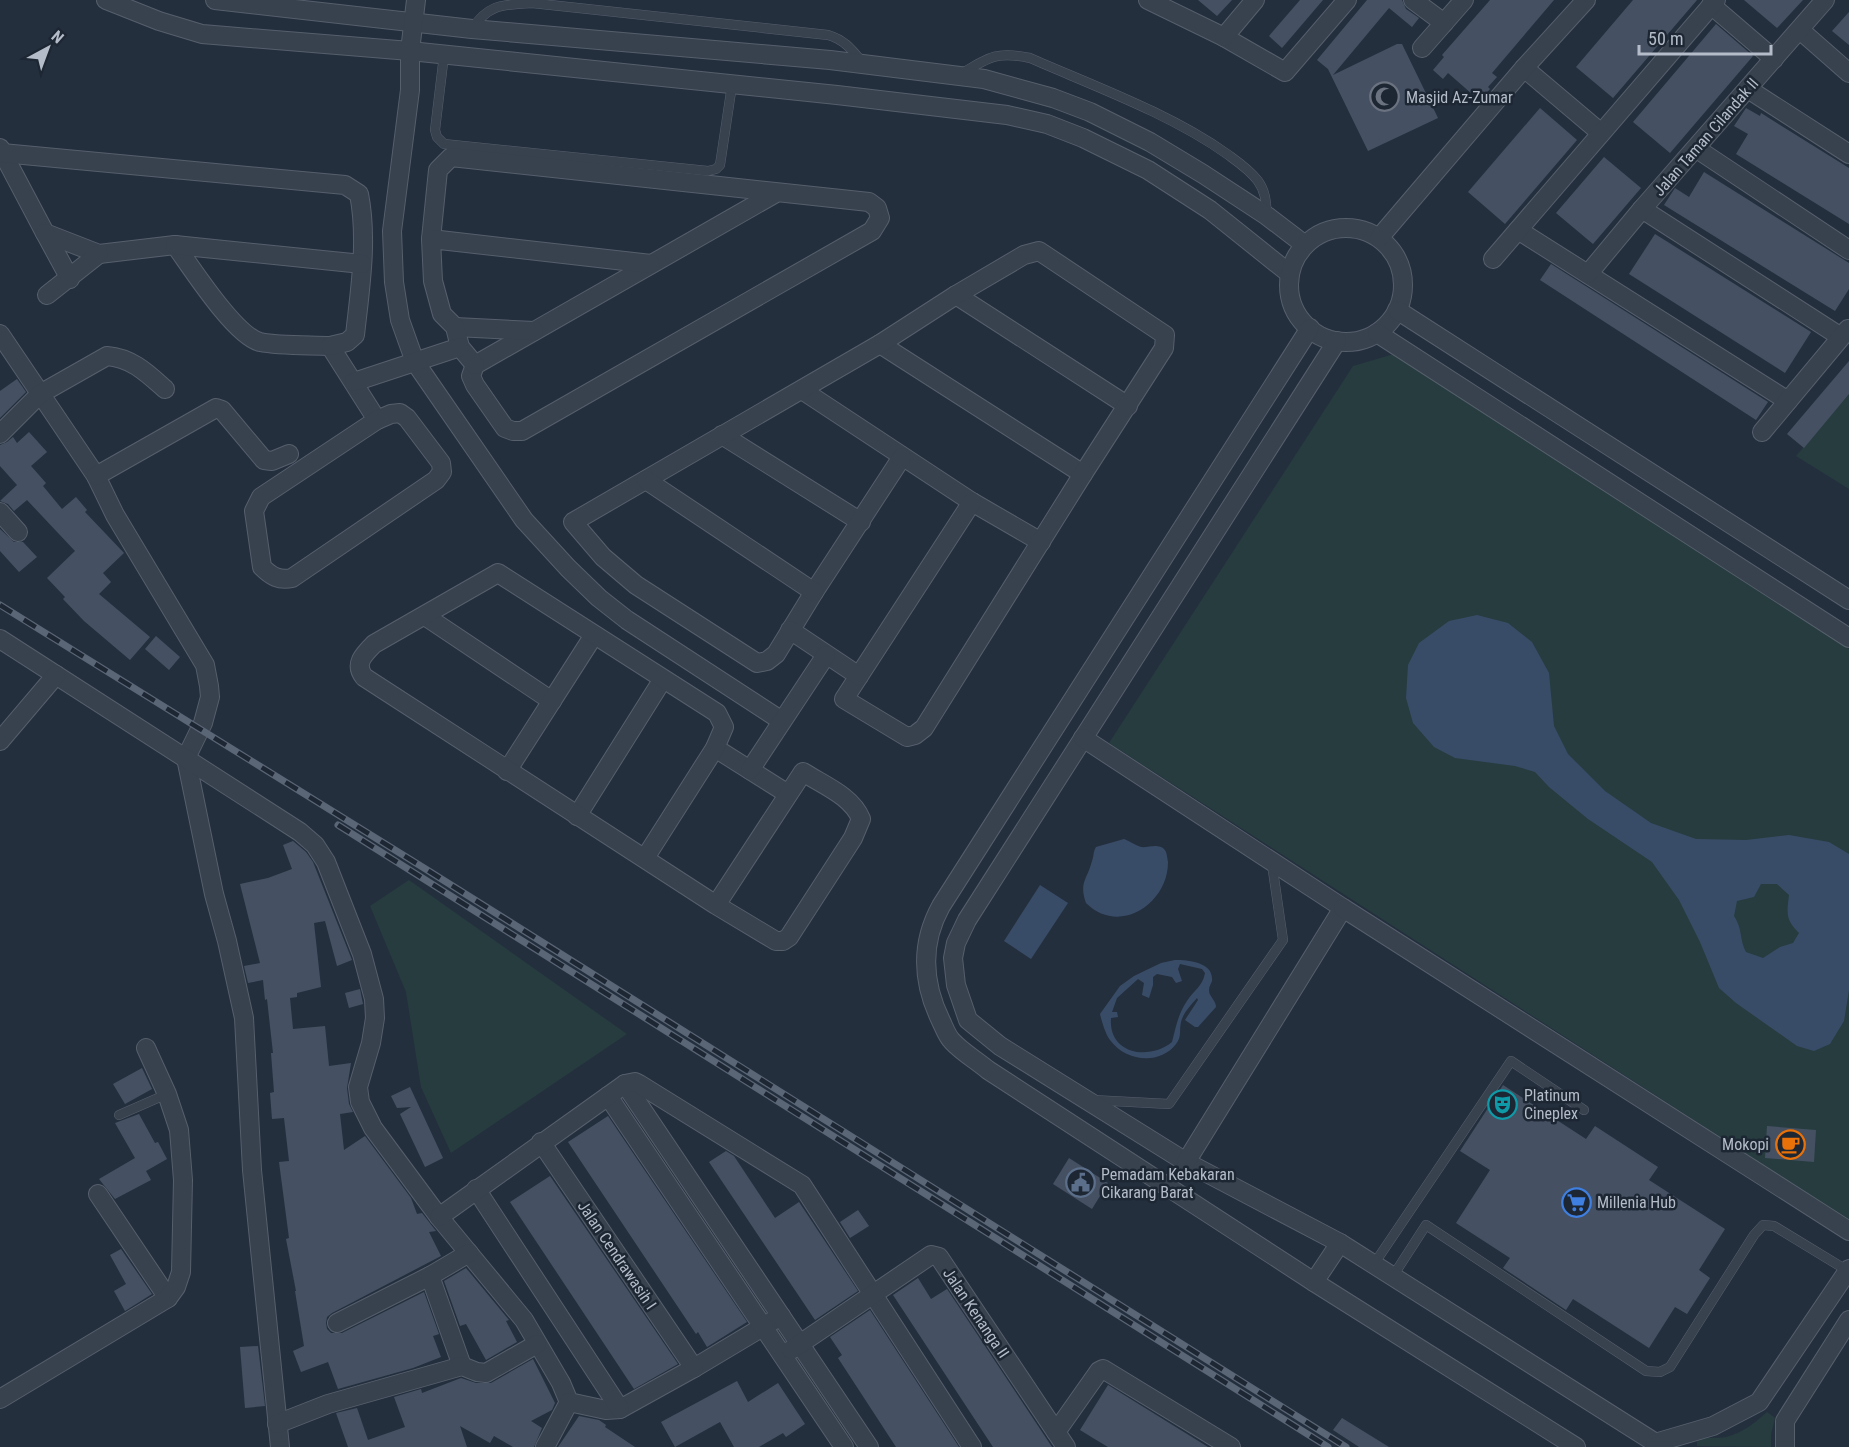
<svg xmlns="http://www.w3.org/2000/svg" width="1849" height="1447" font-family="'Roboto Condensed',sans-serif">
	<rect width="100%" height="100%" fill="#242f3e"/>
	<g fill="#263c3f">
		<path d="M 1394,354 L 1849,649 L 1849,1220 L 1109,743 L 1353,366 Z"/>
		<path d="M 1849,394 L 1849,489 L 1796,456 Z"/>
		<path d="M 409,880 L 627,1034 L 451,1153 L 421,1087 L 406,992 L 370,906 Z"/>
		<path d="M 1767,1412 L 1775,1418 L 1771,1434 L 1771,1447 L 1697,1446 L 1697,1441 C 1706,1436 1716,1439 1726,1437 C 1742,1433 1755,1423 1767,1412 Z"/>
	</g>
	<g fill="#394c67" fill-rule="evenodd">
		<path d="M 1477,615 L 1508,623 L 1532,642 L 1549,673 L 1554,726 L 1568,754 L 1605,791 L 1651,823 L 1696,839 L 1746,840 L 1789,835 L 1829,842 L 1849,854 L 1849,990 L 1844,1021 L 1830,1044 L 1814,1051 L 1797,1046 L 1736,1003 L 1719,988 L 1700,942 L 1679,900 L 1652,862 L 1588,819 L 1549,787 L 1535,772 L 1515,766 L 1455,758 L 1434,747 L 1413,723 L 1406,698 L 1408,665 L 1419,643 L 1449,621 ZM 1761,884 L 1777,884 L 1789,895 C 1787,913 1785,919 1799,933 L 1793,943 L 1780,947 L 1763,958 L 1746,952 C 1739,938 1743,930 1734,916 L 1737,901 L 1754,897 Z"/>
		<path d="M 1124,839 C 1129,841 1135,845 1141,847 C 1148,848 1158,843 1164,849 C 1167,852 1167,857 1168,862 C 1168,904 1119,936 1086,903 C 1079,882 1087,880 1092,861 C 1094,856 1093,852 1096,847 Z"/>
		<path d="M 1040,885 L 1068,903 L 1031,959 L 1004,941 Z"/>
		<path d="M 1175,960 C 1188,960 1214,962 1212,981 C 1211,984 1209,986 1209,990 C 1209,997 1216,1000 1216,1007 L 1198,1027 L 1195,1027 L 1185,1020 L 1198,1000 L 1197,998 C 1191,1005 1183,1013 1181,1022 C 1179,1030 1182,1037 1176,1044 C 1159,1066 1125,1061 1110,1040 C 1105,1033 1102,1022 1100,1014 L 1120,986 L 1134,976 L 1161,963 ZM 1180,964 L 1202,969 L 1205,973 C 1203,986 1193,991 1187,1001 C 1178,1014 1176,1027 1172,1042 C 1149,1061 1108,1054 1111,1018 L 1118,1017 L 1117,1012 L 1112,1012 L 1117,998 L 1138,979 L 1144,983 L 1142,995 L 1149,998 L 1153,985 L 1153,977 L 1157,974 L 1172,977 L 1176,983 L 1182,981 L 1178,969 Z"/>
	</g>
	<g fill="#455162">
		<path d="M 1198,0 L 1232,0 L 1217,16 Z"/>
		<path d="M 1300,0 L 1323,0 L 1282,48 L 1269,36 Z"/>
		<path d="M 1367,0 L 1402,0 L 1406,9 L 1419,18 L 1412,27 L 1389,8 L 1333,75 L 1397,44 L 1402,44 L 1438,118 L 1368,151 L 1328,69 L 1317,60 Z"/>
		<path d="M 1490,0 L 1554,0 L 1492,73 L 1497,77 L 1488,87 L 1490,89 L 1480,101 L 1448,73 L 1443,79 L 1433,70 L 1444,57 L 1442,55 Z"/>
		<path d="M 1633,0 L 1697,0 L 1613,98 L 1576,67 Z"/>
		<path d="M 1744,0 L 1803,0 L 1777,28 Z"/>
		<path d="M 1849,12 L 1849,45 L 1832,31 Z"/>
		<path d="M 1716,24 L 1753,56 L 1670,153 L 1633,122 Z"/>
		<path d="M 1540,108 L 1577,140 L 1505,224 L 1468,192 Z"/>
		<path d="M 1746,108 L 1760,116 L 1761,113 L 1849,168 L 1849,224 L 1736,154 L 1748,134 L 1734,126 Z"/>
		<path d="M 1604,157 L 1641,188 L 1593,244 L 1556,213 Z"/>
		<path d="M 1704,172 L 1849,263 L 1849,289 L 1835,311 L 1664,205 L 1675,188 L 1689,197 Z"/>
		<path d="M 1655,234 L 1811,332 L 1785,373 L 1629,274 Z"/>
		<path d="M 1551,264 L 1768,402 L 1756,420 L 1540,280 Z"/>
		<path d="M 1849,361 L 1849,394 L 1804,448 L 1787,434 Z"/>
		<path d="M 17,379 L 26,392 L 0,418 L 0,391 Z"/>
		<path d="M 29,432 L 47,452 L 31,466 L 46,483 L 43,486 L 62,509 L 76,497 L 87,510 L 85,512 L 124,553 L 103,573 L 111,582 L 99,594 L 150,637 L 130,660 L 84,621 L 63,599 L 65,597 L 47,578 L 75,551 L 27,500 L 14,511 L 8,504 L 0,501 L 17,485 L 0,466 L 0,445 L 7,442 L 13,437 L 17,443 Z"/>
		<path d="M 0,529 L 14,542 L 23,542 L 37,557 L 19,572 L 0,551 Z"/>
		<path d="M 156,636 L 180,657 L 169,670 L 145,649 Z"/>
		<path d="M 293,841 L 306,852 L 313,862 L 352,960 L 337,966 L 325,921 L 314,923 L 321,987 L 297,993 L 297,997 L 290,998 L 293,1029 L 325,1026 L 329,1066 L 351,1063 L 347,1088 L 349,1104 L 353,1112 L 340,1114 L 344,1150 L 365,1136 L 411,1198 L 417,1214 L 422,1213 L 436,1231 L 429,1232 L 441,1256 L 332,1313 L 327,1317 L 326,1323 L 327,1329 L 331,1333 L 342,1333 L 424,1292 L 439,1334 L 433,1336 L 441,1357 L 413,1368 L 338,1389 L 328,1362 L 301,1372 L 293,1351 L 304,1346 L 295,1291 L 296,1291 L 286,1239 L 289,1238 L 279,1162 L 289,1161 L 284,1118 L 272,1119 L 270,1093 L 274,1092 L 271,1053 L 273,1053 L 267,999 L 265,1000 L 263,980 L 248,983 L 244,966 L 260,963 L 240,884 L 268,878 L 292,869 L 283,845 Z"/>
		<path d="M 360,989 L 363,1004 L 349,1008 L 345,993 Z"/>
		<path d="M 142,1068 L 152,1089 L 125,1104 L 113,1084 Z"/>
		<path d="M 1503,1085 L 1586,1139 L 1595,1126 L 1658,1167 L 1649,1180 L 1725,1229 L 1699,1270 L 1710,1278 L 1687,1314 L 1675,1307 L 1649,1348 L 1573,1299 L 1566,1310 L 1503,1268 L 1510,1258 L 1456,1223 L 1490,1170 L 1460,1151 Z"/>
		<path d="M 410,1087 L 443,1158 L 425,1167 L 400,1114 L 411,1107 L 397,1108 L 391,1096 Z"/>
		<path d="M 139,1114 L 155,1143 L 158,1142 L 167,1159 L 146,1171 L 151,1180 L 115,1199 L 99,1179 L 135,1158 L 115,1123 Z"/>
		<path d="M 608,1116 L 747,1322 L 707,1347 L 698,1332 L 696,1334 L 568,1142 Z"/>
		<path d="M 1767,1126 L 1816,1130 L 1814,1162 L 1765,1158 Z"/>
		<path d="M 726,1151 L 734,1156 L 775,1218 L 799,1202 L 858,1291 L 815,1320 L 709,1162 Z"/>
		<path d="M 1069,1158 L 1108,1183 L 1092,1209 L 1053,1184 Z"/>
		<path d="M 550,1176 L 678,1364 L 634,1389 L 510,1202 Z"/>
		<path d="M 858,1210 L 869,1226 L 850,1238 L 840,1222 Z"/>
		<path d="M 121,1249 L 152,1294 L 125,1311 L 114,1291 L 126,1284 L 110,1255 Z"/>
		<path d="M 466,1268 L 509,1320 L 506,1321 L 517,1342 L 486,1360 L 466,1324 L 460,1326 L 444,1281 Z"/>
		<path d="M 918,1278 L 931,1299 L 947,1289 L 1052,1447 L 993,1447 L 893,1295 Z"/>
		<path d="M 870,1310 L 959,1447 L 896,1447 L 838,1358 L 842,1355 L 830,1337 Z"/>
		<path d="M 258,1346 L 265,1406 L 245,1408 L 240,1347 Z"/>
		<path d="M 533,1359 L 555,1403 L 552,1410 L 531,1421 L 542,1428 L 534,1447 L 513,1447 L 494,1436 L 490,1443 L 460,1426 L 467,1447 L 348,1447 L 336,1413 L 357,1408 L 368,1440 L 405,1427 L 394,1397 L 421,1389 L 422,1393 L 461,1378 L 476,1383 L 491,1383 Z"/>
		<path d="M 737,1381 L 748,1402 L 778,1383 L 805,1424 L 786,1437 L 783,1433 L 759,1447 L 734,1447 L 720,1422 L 675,1447 L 661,1422 Z"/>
		<path d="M 1108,1385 L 1208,1447 L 1108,1447 L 1093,1438 L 1080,1430 Z"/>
		<path d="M 579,1416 L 599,1420 L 606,1425 L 605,1427 L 635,1447 L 558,1447 Z"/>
		<path d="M 1342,1418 L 1389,1447 L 1359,1447 L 1333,1430 Z"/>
	</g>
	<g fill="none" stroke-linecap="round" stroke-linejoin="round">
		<defs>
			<g id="service">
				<path d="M 472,29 C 489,3 504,5 532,3 L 828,35 C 845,40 852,50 863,63"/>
				<path d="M 444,55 L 435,130 L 437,137 L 444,144 L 708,171 L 716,169 L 720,165 L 732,85"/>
				<path d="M 961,74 C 989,57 997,51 1030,58 C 1094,86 1171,114 1227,154 C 1238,162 1250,170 1258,181 C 1266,192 1266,203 1267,216"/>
				<path d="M 1093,1100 L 1169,1104 L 1283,940 L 1272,864"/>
				<path d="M 119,1115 L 167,1094"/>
				<path d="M 1374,1264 L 1511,1061 L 1584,1110"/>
				<path d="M 1393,1276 L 1426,1225 L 1646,1371 L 1660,1372 L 1670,1367 L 1754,1235 L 1763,1225 L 1774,1226 L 1848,1271"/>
			</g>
			<g id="minor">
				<path d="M 106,0 L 159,21 L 202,34 L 410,51 L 837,95 L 1007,115 L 1047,124 L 1083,138 L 1148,170 L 1210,210 L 1290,274"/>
				<path d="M 215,0 L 472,29 L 830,60 L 984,79 L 1053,98 L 1090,112 L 1150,142 L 1203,174 L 1267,216 L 1305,245"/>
				<path d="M 416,0 L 410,51 L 410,90 L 392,231 L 394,282 L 400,320 L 415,362 L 524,520 L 568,568 L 599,598 L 627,620 L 782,721"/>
				<path d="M 1148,0 L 1224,37 L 1285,72 L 1347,0"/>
				<path d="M 1413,0 L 1444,23"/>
				<path d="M 1711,5 L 1774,59"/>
				<path d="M 1800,30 L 1849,73"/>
				<path d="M 1224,37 L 1255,0"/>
				<path d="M 1422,48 L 1464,0"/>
				<path d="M 1524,68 L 1601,133"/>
				<path d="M 1748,89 L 1849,154"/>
				<path d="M 0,148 L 45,233 L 99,254 L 175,245 C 191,267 235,336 260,342 C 280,346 309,345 330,346 L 377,420"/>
				<path d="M 1697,149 L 1849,250"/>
				<path d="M 2,153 L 345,185 L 359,194 C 368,240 360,289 355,335 L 347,342 L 330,346"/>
				<path d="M 1642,209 L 1841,337"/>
				<circle cx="1346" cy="285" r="57"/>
				<path d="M 1518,230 L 1788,401"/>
				<path d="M 45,233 L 70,279"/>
				<path d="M 1379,238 L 1524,68 L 1586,0"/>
				<path d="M 431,239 L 438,170 L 451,157 L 869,202 L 877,208 L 880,218 L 872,231 L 522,431 L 513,431 L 505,428 L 475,385 L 471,376 L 475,365 L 776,193"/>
				<path d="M 175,245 L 362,264"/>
				<path d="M 1493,259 L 1716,0"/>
				<path d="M 1588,274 L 1642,209 L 1825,0"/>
				<path d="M 47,295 L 99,254"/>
				<path d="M 956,295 L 1128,406"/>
				<path d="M 1397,310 L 1849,600"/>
				<path d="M 455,327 L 534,331"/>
				<path d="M 1310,328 L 941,906 C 920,944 922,982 941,1021 C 944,1027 947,1036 952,1041 C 962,1052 976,1060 988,1070 L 1314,1282 L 1576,1447"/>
				<path d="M 1377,333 L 1849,638"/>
				<path d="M 0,334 L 96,476 L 115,515 L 205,665 L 209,686 L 210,697 L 203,723 L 186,758 L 214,894 L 227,941 L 244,1018 L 252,1170 L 280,1447"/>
				<path d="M 1337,341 L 967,920 L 956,943 L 953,958 L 956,985 L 968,1020 L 1000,1046 L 1186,1162 L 1340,1243 L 1662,1447"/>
				<path d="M 880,344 L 1083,474"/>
				<path d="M 475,365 L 460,347 L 455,327 L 442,314 L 433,281 L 431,239 L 651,264"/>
				<path d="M 354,382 L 460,347"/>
				<path d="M 802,390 L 972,502 L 1041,542"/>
				<path d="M 400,413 L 407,418 L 441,463 L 442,472 L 436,480 L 292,578 C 279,581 271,576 262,567 L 254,511 L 261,497 L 377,420 L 391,414 Z"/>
				<path d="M 1762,432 L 1848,329"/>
				<path d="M 0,434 L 40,394 L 107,356 C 132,358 147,373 165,389"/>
				<path d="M 722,435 L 861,522"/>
				<path d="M 902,457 L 814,592 L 776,654 L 767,661 L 757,663 L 636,585 L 603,557 L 573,522 L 880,344 L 956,295 L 1024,255 L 1039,251 L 1165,335 L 1164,348 L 1083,474 L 924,728 L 915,735 L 907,737 L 844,699 L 972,502"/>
				<path d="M 96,476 L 216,408 L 222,410 L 264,460 L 272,461 L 289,454"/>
				<path d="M 646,480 L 814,592"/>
				<path d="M 0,512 L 18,532"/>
				<path d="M 425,616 L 552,701"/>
				<path d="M 790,630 L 859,676"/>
				<path d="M 0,639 L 300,832 L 315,845 L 326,862 L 362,954 L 374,999 L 375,1018 L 371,1043 L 358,1087 L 360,1102 L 373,1128 L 439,1217 L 524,1320 L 561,1383 L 569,1402 L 606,1410 L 620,1409 L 694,1368 L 781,1316"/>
				<path d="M 1083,738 L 1343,908 L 1186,1162"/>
				<path d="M 0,741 L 56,675"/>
				<path d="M 715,748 L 788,794"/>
				<path d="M 750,770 L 826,655"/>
				<path d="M 507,771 L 594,635"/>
				<path d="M 577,816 L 663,679"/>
				<path d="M 645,858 L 715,748 L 724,727 L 717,713 L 498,573 L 374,644 C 363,655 354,664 364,677 L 716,905 L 776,941 L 783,941 L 789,937 L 853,838 L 861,819 C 852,796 823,785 803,772 L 716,905"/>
				<path d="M 1343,908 L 1849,1231"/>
				<path d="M 625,1084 L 869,1447"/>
				<path d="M 608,1096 L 844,1447"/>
				<path d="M 541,1142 L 694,1368"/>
				<path d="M 476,1189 L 620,1409"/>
				<path d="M 98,1194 L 168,1298"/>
				<path d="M 439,1217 L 625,1084 L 635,1082 L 639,1084 L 802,1185 L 972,1447"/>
				<path d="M 1314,1282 L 1340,1243"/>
				<path d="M 337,1323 L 430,1276"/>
				<path d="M 791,1350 L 931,1255 L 939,1257 L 1066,1447"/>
				<path d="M 462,1366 L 430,1276 L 469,1253"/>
				<path d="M 0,1399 L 168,1298 L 176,1287 L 181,1272 L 183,1180 L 179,1130 L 167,1094 L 146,1048"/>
				<path d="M 277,1424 L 328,1404 L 462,1366 L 477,1372 L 486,1373 L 537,1344"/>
				<path d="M 1056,1432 L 1099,1371 L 1103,1369 L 1231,1447"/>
				<path d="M 1655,1443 L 1713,1426 L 1759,1402 L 1849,1269"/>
				<path d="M 545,1447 L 569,1402"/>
				<path d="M 1785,1447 L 1785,1421 L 1849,1320"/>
			</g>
		</defs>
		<use href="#service" stroke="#565f6c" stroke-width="10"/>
		<use href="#minor" stroke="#565f6c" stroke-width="20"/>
		<use href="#service" stroke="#38414e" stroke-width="9"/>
		<use href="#minor" stroke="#38414e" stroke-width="18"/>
		<defs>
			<g id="rail">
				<path d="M 0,605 L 424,868 L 1346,1447"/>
				<path d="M 338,825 L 1328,1447"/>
			</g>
		</defs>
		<use href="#rail" stroke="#5a6575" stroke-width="7"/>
		<use href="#rail" stroke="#1d2633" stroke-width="4.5" stroke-dasharray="14" stroke-linecap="butt"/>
	</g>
	<defs>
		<symbol id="mosque-ring" viewBox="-11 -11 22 22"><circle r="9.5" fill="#1d2633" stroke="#6b7280" stroke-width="1.5"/><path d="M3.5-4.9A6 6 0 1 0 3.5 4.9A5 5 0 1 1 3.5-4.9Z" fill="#6b7280"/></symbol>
		<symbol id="theatre-ring" viewBox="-11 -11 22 22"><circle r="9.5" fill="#1d2633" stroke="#0f9aa8" stroke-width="1.5"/><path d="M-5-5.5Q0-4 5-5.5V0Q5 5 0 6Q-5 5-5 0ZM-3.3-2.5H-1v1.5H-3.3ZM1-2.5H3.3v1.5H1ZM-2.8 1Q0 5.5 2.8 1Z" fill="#0f9aa8"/></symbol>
		<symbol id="cafe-ring" viewBox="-11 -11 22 22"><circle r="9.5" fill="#1d2633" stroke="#e8710a" stroke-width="1.5"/><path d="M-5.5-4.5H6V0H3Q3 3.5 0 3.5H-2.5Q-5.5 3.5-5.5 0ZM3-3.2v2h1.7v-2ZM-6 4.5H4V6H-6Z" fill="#e8710a"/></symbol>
		<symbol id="civic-ring" viewBox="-11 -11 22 22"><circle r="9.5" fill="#1d2633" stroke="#5c6f8a" stroke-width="1.5"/><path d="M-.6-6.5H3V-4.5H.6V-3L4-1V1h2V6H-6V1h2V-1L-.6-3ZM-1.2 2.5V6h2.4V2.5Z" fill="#5c6f8a"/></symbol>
		<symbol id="supermarket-ring" viewBox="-11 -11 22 22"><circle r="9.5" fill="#1d2633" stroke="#3f7fe0" stroke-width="1.5"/><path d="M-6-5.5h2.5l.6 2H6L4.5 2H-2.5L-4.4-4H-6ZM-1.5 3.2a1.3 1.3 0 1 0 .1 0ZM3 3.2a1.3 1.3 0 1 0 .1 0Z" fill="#3f7fe0"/></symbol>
	</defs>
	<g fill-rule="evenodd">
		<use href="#mosque-ring" x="1368" y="80" width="33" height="33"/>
		<use href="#theatre-ring" x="1486" y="1088" width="33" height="33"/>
		<use href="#cafe-ring" x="1774" y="1128" width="33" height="33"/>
		<use href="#civic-ring" x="1064" y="1166" width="33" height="33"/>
		<use href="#supermarket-ring" x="1560" y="1186" width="33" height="33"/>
	</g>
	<g text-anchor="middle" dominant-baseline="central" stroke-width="5" stroke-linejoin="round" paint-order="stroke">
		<g font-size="16" fill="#b4bcc9" stroke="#1d2633" text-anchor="start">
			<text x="1406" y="97">Masjid Az-Zumar</text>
			<text x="1524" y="1095">Platinum<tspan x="1524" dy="18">Cineplex</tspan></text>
			<text x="1769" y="1144" text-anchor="end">Mokopi</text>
			<text x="1101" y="1174">Pemadam Kebakaran<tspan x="1101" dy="18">Cikarang Barat</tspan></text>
			<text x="1597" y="1202">Millenia Hub</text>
		</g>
		<g font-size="16" fill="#b4bcc9" stroke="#1d2633">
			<text transform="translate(1706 137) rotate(-49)">Jalan Taman Cilandak II</text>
			<text transform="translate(617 1255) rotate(56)">Jalan Cendrawasih I</text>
			<text transform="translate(976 1313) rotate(56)">Jalan Kenanga II</text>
		</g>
	</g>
	<g transform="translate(48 48) rotate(41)" stroke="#1d2633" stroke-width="4.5" paint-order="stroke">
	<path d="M0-4.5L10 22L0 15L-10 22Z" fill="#b4bcc9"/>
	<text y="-9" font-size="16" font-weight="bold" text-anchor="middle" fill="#b4bcc9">N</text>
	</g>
	<path d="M1639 45v9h132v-9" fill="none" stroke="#b4bcc9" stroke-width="3"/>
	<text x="1648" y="45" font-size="18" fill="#b4bcc9" stroke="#1d2633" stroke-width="4.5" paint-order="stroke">50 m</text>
</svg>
